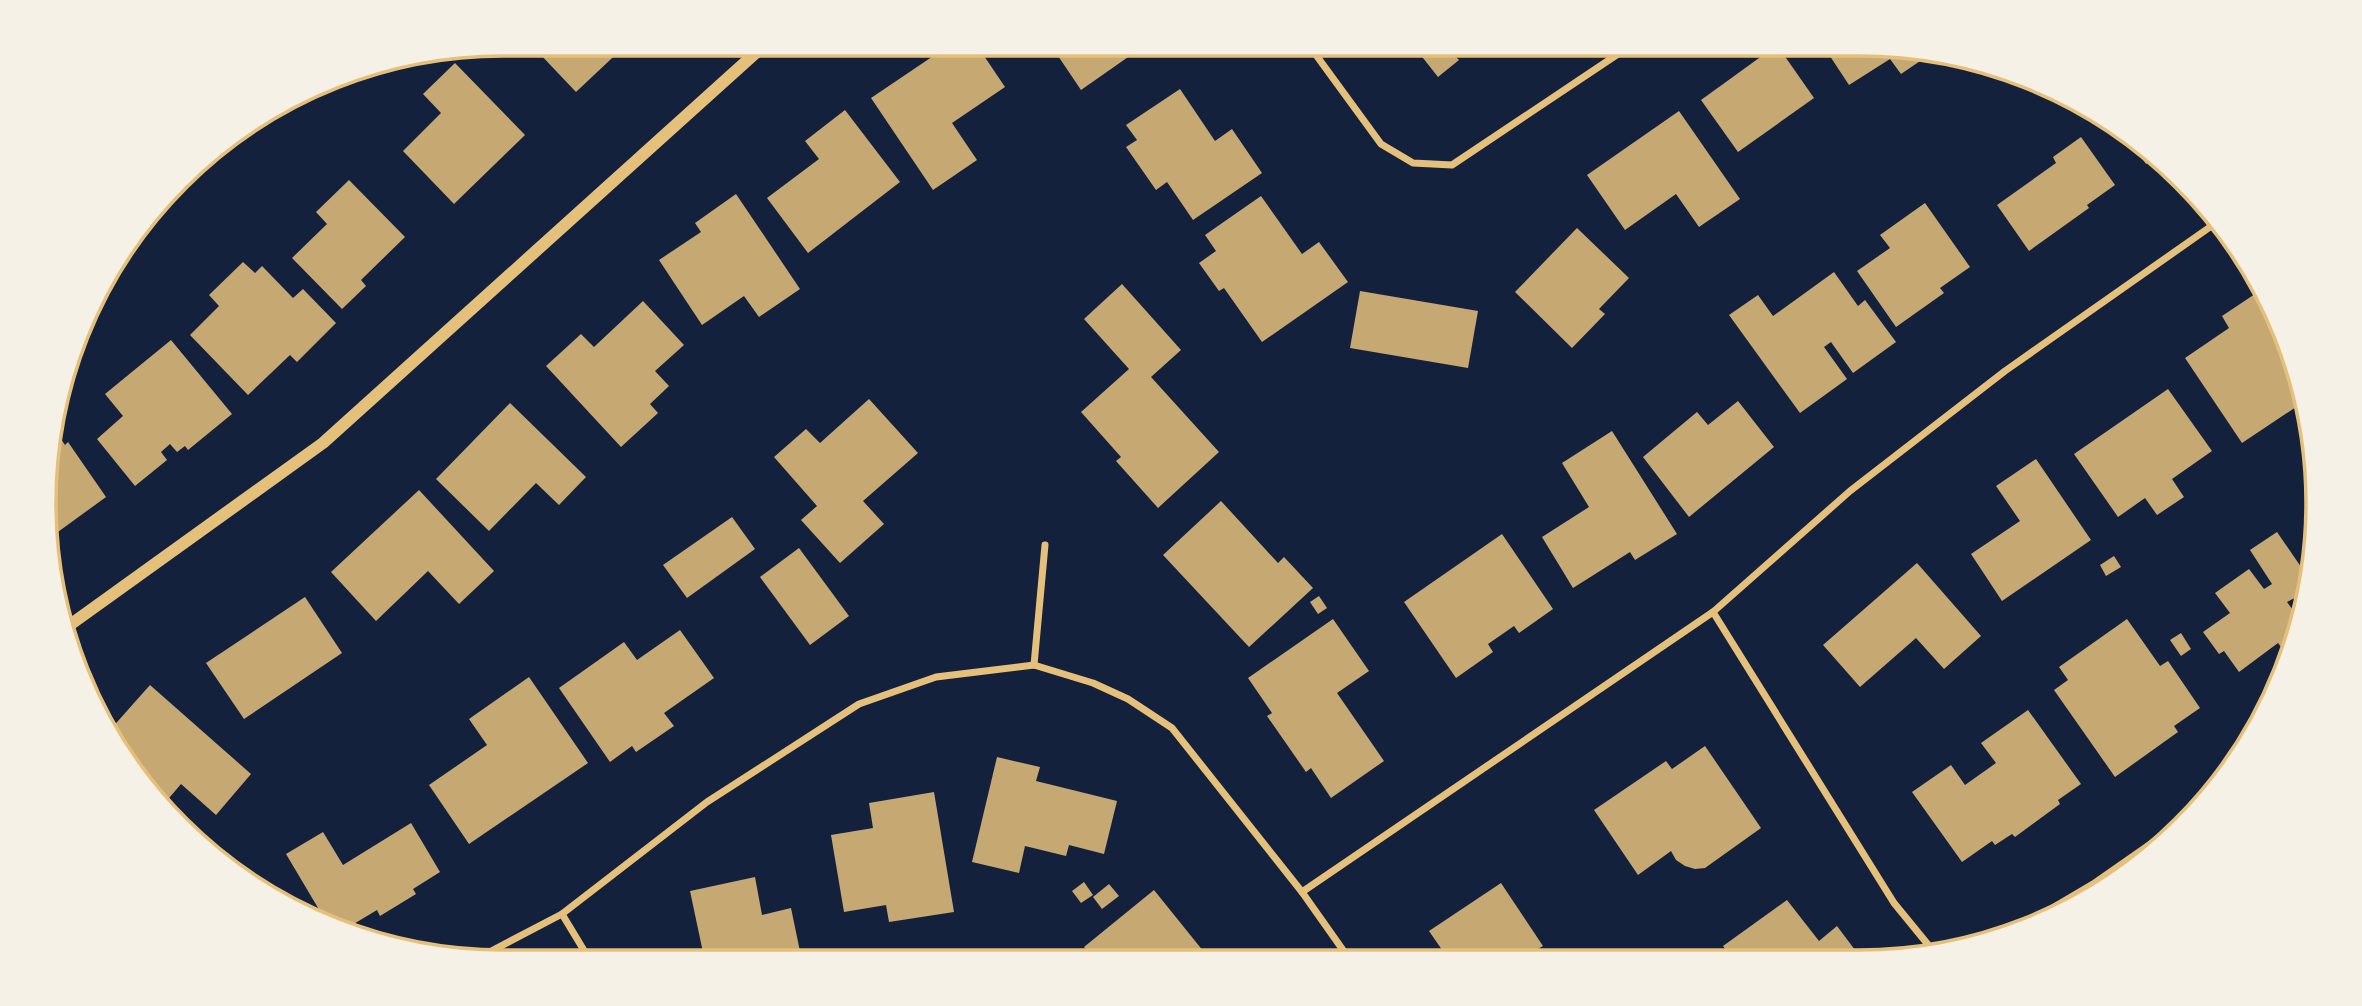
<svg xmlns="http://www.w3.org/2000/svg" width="2362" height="1006" font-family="'DM Sans',sans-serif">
	<rect width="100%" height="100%" fill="#14213d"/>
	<g fill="#c6a872">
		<path d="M 547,44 L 627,44 L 576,92 L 538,52 Z"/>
		<path d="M 951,44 L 976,44 L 1005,87 L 952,123 L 977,160 L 933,190 L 871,98 Z"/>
		<path d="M 1050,44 L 1123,44 L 1131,55 L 1081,90 Z"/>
		<path d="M 1412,44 L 1472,44 L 1455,56 L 1459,60 L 1438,77 Z"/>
		<path d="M 1822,44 L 1859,44 L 1929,55 L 1901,74 L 1890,59 L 1849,85 Z"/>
		<path d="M 1777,45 L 1814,98 L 1738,152 L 1701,100 Z"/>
		<path d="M 455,63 L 525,135 L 454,204 L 403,151 L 441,113 L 423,94 Z"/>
		<path d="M 1180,89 L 1215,141 L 1232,129 L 1262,173 L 1193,220 L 1167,182 L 1156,190 L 1126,147 L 1137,140 L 1126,125 Z"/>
		<path d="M 845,110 L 900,182 L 808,253 L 767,198 L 819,159 L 805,141 Z"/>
		<path d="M 1679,111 L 1740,199 L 1699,227 L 1676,194 L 1625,230 L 1587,175 Z"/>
		<path d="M 2122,129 L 2142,144 L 2159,156 L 2146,164 Z"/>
		<path d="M 2081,137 L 2115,185 L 2087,205 L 2089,208 L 2029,251 L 1997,205 L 2056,163 L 2053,157 Z"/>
		<path d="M 216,150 L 180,185 L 179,184 L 201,157 Z"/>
		<path d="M 349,180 L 405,237 L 361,280 L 366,286 L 342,309 L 292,258 L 327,224 L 316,212 Z"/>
		<path d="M 736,194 L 800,289 L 759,317 L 744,296 L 702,325 L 659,260 L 701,232 L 695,223 Z"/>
		<path d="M 1261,196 L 1302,254 L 1319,242 L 1348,282 L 1262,342 L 1224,288 L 1219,291 L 1199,263 L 1216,251 L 1205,235 Z"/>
		<path d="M 1925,203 L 1970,267 L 1940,288 L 1944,293 L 1896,327 L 1857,271 L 1890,248 L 1880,235 Z"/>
		<path d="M 1577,228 L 1629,278 L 1599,309 L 1605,314 L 1572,348 L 1515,292 Z"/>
		<path d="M 243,262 L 255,273 L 262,266 L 293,298 L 303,289 L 336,323 L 297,362 L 290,355 L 248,395 L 190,335 L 219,306 L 209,295 Z"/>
		<path d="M 1834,272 L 1858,306 L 1865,300 L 1896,342 L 1853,373 L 1831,342 L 1824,347 L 1847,379 L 1800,413 L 1729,315 L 1758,295 L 1773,316 Z"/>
		<path d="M 1122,284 L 1181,350 L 1151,377 L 1219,452 L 1158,508 L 1116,461 L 1121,457 L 1081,412 L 1129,369 L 1084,319 Z"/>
		<path d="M 2264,288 L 2271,300 L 2302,384 L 2305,401 L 2242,443 L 2185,358 L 2229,328 L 2222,316 Z"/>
		<path d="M 1360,291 L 1478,311 L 1468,368 L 1350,348 Z"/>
		<path d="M 643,301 L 684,345 L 655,371 L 669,386 L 650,404 L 658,413 L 621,447 L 546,366 L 581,334 L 594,347 Z"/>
		<path d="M 171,340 L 232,414 L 188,450 L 185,446 L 177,452 L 170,444 L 161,452 L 167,460 L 135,486 L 97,439 L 123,416 L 105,394 Z"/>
		<path d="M 2168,389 L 2212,451 L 2172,479 L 2184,497 L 2157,515 L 2145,498 L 2118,517 L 2074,454 Z"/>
		<path d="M 869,399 L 918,453 L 863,501 L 884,524 L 840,563 L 801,520 L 817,506 L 774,457 L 806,429 L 820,443 Z"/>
		<path d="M 1738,401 L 1774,447 L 1689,517 L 1643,457 L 1697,412 L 1708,425 Z"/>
		<path d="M 510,403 L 586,477 L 559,505 L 536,483 L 489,531 L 436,479 Z"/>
		<path d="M 53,427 L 65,445 L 68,442 L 106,497 L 51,537 L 48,443 Z"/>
		<path d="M 1612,431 L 1677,534 L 1635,560 L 1630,552 L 1573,588 L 1542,537 L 1589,507 L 1562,463 Z"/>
		<path d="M 2036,459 L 2091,540 L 2002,601 L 1971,554 L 2020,521 L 1996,486 Z"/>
		<path d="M 419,490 L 494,571 L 459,604 L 428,571 L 376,621 L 331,572 Z"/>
		<path d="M 1221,501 L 1278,563 L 1284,557 L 1313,588 L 1249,647 L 1163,555 Z"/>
		<path d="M 732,517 L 755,549 L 687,598 L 663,565 Z"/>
		<path d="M 2277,532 L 2310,580 L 2308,591 L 2287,602 L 2301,621 L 2296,643 L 2284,651 L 2278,643 L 2239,672 L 2224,651 L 2219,654 L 2203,632 L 2230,613 L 2215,593 L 2249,569 L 2264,589 L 2272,584 L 2250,550 Z"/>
		<path d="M 1502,534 L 1553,609 L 1519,633 L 1514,626 L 1488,644 L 1493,652 L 1456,678 L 1404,602 Z"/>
		<path d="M 799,548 L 849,616 L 810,645 L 760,577 Z"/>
		<path d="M 2114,556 L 2121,567 L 2106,576 L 2100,565 Z"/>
		<path d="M 1917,563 L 1981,636 L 1944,669 L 1916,638 L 1860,687 L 1823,645 Z"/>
		<path d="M 1319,596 L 1327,608 L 1318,614 L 1310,602 Z"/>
		<path d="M 305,597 L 342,653 L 244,719 L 206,663 Z"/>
		<path d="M 1333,619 L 1369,671 L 1337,693 L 1384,761 L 1331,798 L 1311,768 L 1306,772 L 1267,716 L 1272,713 L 1248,678 Z"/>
		<path d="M 2127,619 L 2160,666 L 2168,661 L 2200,708 L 2174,726 L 2178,732 L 2115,777 L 2054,690 L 2068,680 L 2059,667 Z"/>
		<path d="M 680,630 L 714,678 L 664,713 L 674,726 L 636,752 L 632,746 L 610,762 L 559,688 L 624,642 L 637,660 Z"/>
		<path d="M 2181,633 L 2191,649 L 2181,656 L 2170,640 Z"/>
		<path d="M 529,677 L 588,763 L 469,844 L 429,785 L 487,745 L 469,719 Z"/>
		<path d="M 150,685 L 251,774 L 216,815 L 181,784 L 164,804 L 120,757 L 110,730 Z"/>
		<path d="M 2028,710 L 2081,784 L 2058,800 L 2060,804 L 2015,837 L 2012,834 L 1995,845 L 1992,841 L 1962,862 L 1912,792 L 1951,765 L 1965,785 L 1996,763 L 1981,743 Z"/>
		<path d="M 1705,746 L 1761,828 L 1705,868 L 1695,869 L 1685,866 L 1676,860 L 1671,851 L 1638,875 L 1594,810 L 1666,761 L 1672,769 Z"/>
		<path d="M 997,757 L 1040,767 L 1036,781 L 1117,801 L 1104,854 L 1069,845 L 1066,856 L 1025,846 L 1019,873 L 972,862 Z"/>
		<path d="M 934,792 L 954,912 L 889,922 L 886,905 L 844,912 L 831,835 L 873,828 L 869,803 Z"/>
		<path d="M 411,823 L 440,872 L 413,889 L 416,894 L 380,916 L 377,910 L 342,931 L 327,923 L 286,854 L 323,832 L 343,865 Z"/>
		<path d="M 755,877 L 762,915 L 791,908 L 802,961 L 705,962 L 690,891 Z"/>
		<path d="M 1084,882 L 1093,895 L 1081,903 L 1072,891 Z"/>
		<path d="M 1501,883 L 1543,946 L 1531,953 L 1535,959 L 1449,960 L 1429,931 Z"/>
		<path d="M 1109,884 L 1119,896 L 1102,909 L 1093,897 Z"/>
		<path d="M 1154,890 L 1208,957 L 1216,951 L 1223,960 L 1095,961 L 1084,947 Z"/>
		<path d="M 1787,900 L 1819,941 L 1837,926 L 1861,958 L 1732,959 L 1723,946 Z"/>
	</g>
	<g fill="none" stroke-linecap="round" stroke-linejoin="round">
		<g stroke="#e5c07b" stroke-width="7">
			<path d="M 1308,44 L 1381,144 L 1413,163 L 1452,165 L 1633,44"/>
			<path d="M 1713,612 L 1894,903 L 1930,947 L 1961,945"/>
			<path d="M 1034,665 L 1045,545"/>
			<path d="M 1302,892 L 1713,612 L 1850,491 L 2005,371 L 2220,220"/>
			<path d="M 562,914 L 591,962"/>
			<path d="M 2017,929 L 2093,884 L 2189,817"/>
			<path d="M 478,958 L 562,914 L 707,802 L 859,704 L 936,677 L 1034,665 L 1093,683 L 1128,699 L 1172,728 L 1302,892 L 1350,960"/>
		</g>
		<path stroke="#e5c07b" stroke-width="12" d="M 67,627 L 323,443 L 760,49 L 769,44"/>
	</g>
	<path d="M0 0H2362V1006H0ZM503 56H1859A447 447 0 0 1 2306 503V503A447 447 0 0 1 1859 950H503A447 447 0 0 1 56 503V503A447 447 0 0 1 503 56Z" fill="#f6f1e7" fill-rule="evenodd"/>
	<path fill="none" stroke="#e5c07b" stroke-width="3.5" d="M503 56H1859A447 447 0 0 1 2306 503V503A447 447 0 0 1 1859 950H503A447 447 0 0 1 56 503V503A447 447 0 0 1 503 56Z"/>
</svg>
